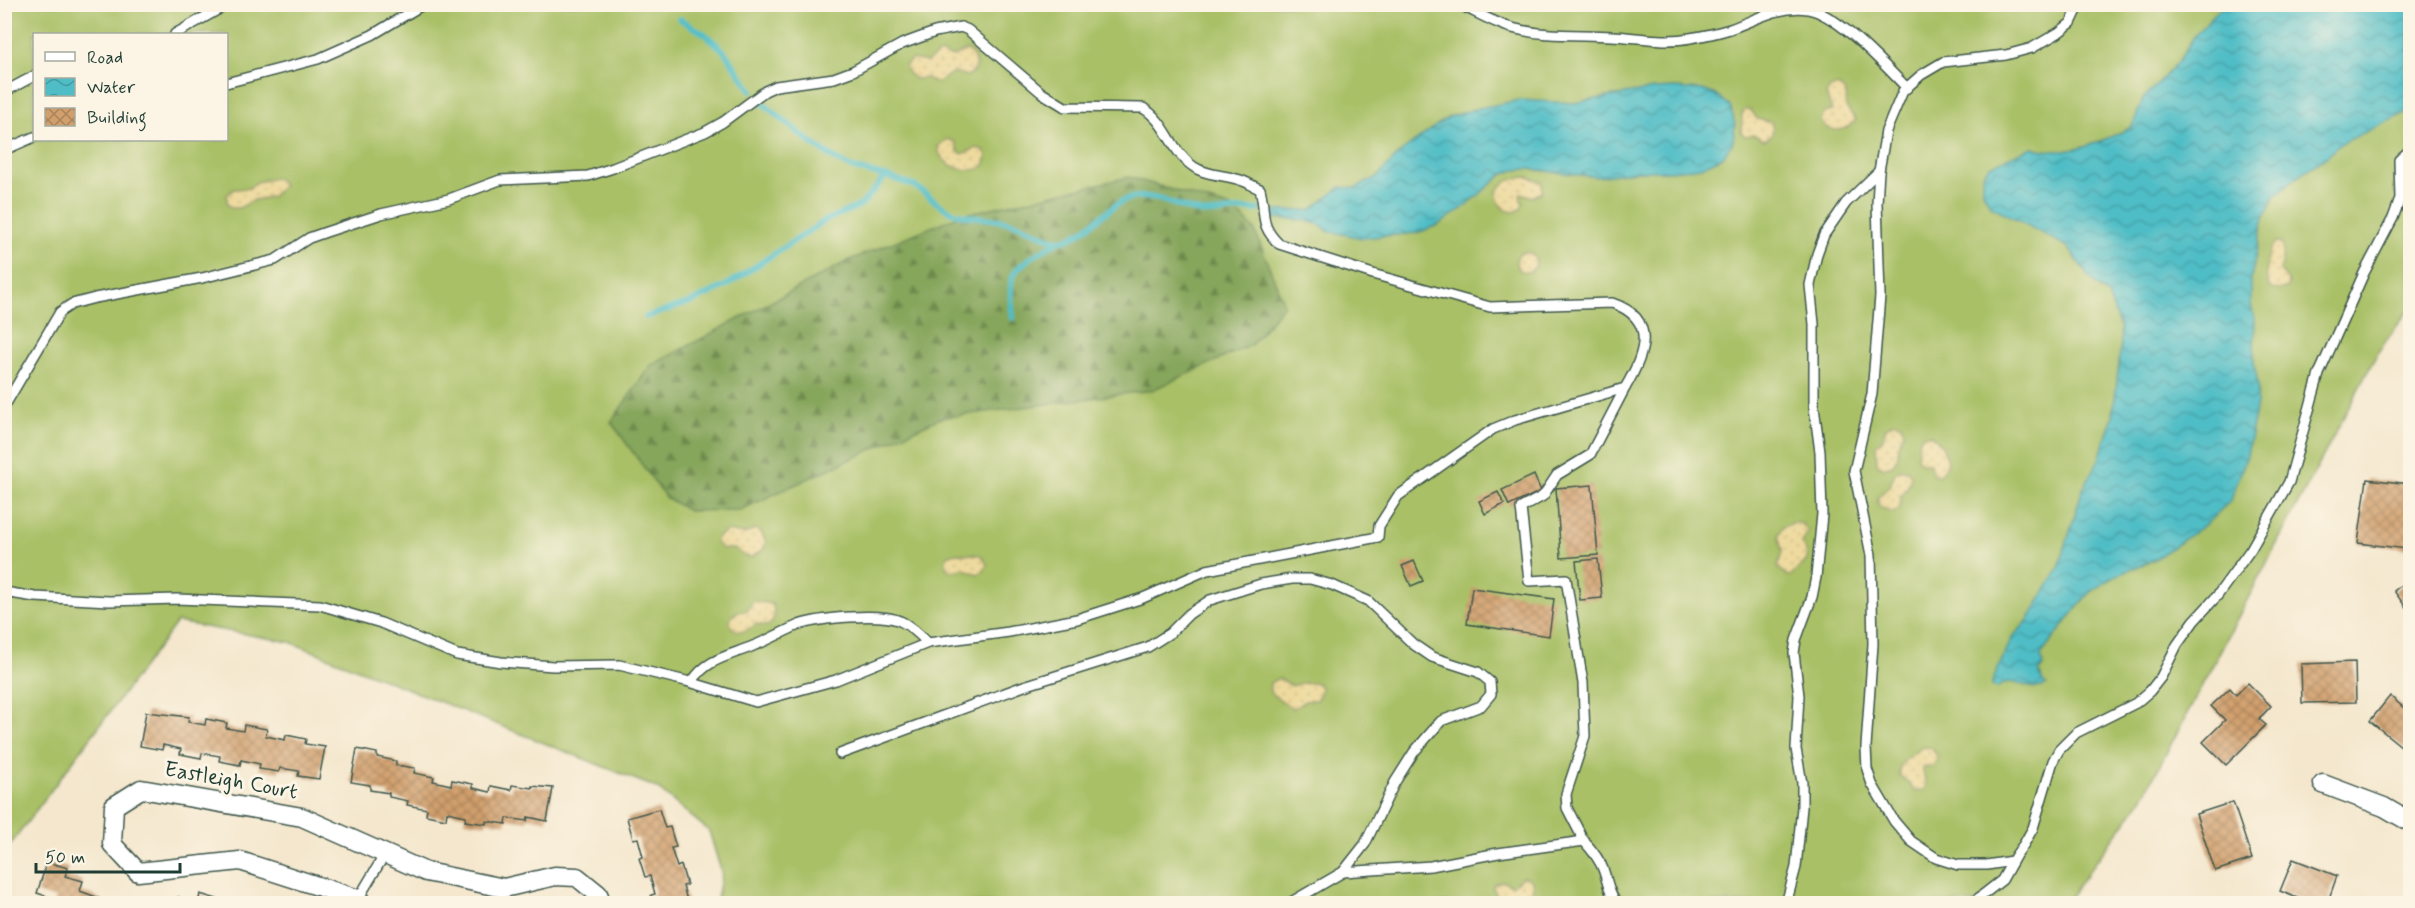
<svg xmlns="http://www.w3.org/2000/svg" width="2415" height="908" font-family="Mynerve,sans-serif">
	<defs>
		<pattern id="forest-firs" width="22" height="20" patternUnits="userSpaceOnUse" patternTransform="scale(1.5)"><rect width="22" height="20" fill="#86a65b"/><path d="M5 1l3.5 6h-7zM16 11l3.5 6h-7z" fill="#6d884c"/></pattern>
		<pattern id="sand-dots" width="8" height="8" patternUnits="userSpaceOnUse" patternTransform="scale(1.5)"><rect width="8" height="8" fill="#eeda9e"/><path d="M2 2h.1M6 6h.1" fill="none" stroke="#ccbc89" stroke-width="1.8" stroke-linecap="round"/></pattern>
		<pattern id="water-waves" width="16" height="10" patternUnits="userSpaceOnUse" patternTransform="scale(1.5)"><rect width="16" height="10" fill="#4fbdc6"/><path d="M0 5q4-4 8 0t8 0" fill="none" stroke="#419ba2"/></pattern>
		<pattern id="building-cross-hatch" width="8" height="8" patternUnits="userSpaceOnUse" patternTransform="scale(1.5)"><rect width="8" height="8" fill="#d19f6c"/><path d="M0 0l8 8M0 8l8-8" fill="none" stroke="#a9835a"/></pattern>
	</defs>
	<rect width="100%" height="100%" fill="#fcf5e5"/>
	<filter id="ink" filterUnits="userSpaceOnUse"><feTurbulence type="fractalNoise" baseFrequency=".0167" numOctaves="2"/><feDisplacementMap in="SourceGraphic" scale="12" xChannelSelector="R" yChannelSelector="G"/><feConvolveMatrix kernelMatrix="1 2 1 2 8 2 1 2 1" color-interpolation-filters="sRGB"/></filter>
	<filter id="wash" filterUnits="userSpaceOnUse"><feTurbulence type="fractalNoise" baseFrequency=".008" numOctaves="4" result="noise"/><feDisplacementMap in="SourceGraphic" scale="24" xChannelSelector="R" yChannelSelector="G"/><feGaussianBlur stdDeviation="1.35" result="paint"/><feColorMatrix in="noise" values="0 0 0 0 0 0 0 0 0 0 0 0 0 0 0 0 0 1.4 0 .05"/><feComposite in="paint" operator="in"/></filter>
	<g filter="url(#wash)">
		<rect width="100%" height="100%" fill="#f4e7cd"/>
		<path fill="#a9c066" stroke="#647e4d" stroke-width="1.5" fill-rule="evenodd" d="M 4,5 L 2410,5 L 2410,308 L 2378,352 L 2141,801 L 2065,903 L 716,903 L 722,874 L 709,831 L 657,788 L 290,642 L 177,622 L 5,852 ZM 34,34 L 226,34 L 226,140 L 34,140 Z"/>
		<path fill="url(#forest-firs)" stroke="#527248" stroke-width="1.5" d="M 1129,177 L 1235,209 L 1254,229 L 1284,304 L 1251,345 L 1152,390 L 940,418 L 740,510 L 689,511 L 666,498 L 611,422 L 650,366 L 852,259 L 961,215 Z"/>
		<g fill="url(#sand-dots)" stroke="#868c69" stroke-width="1.5">
			<path d="M 967,50 L 973,55 L 976,65 L 973,72 L 968,76 L 953,72 L 939,82 L 934,82 L 927,78 L 915,79 L 907,72 L 905,66 L 912,59 L 927,62 L 940,53 L 953,57 Z"/>
			<path d="M 1837,86 C 1848,91 1847,97 1846,107 L 1856,120 C 1847,131 1829,135 1821,121 L 1824,113 L 1832,111 L 1826,94 L 1830,88 Z"/>
			<path d="M 1746,109 L 1751,110 L 1757,119 L 1771,122 L 1773,129 L 1771,137 L 1764,140 L 1754,135 L 1745,136 L 1741,133 L 1742,114 Z"/>
			<path d="M 947,139 L 955,142 L 958,151 L 962,154 L 977,148 L 984,150 L 987,156 L 984,166 C 969,176 938,166 938,146 Z"/>
			<path d="M 1528,177 L 1542,182 L 1542,192 L 1532,197 L 1521,193 L 1520,197 L 1523,203 L 1521,209 L 1514,212 L 1505,210 C 1484,190 1508,177 1528,177 Z"/>
			<path d="M 275,178 L 280,180 L 283,186 L 271,197 L 254,200 L 239,208 L 231,208 L 227,203 L 227,195 L 234,189 L 249,188 L 257,182 Z"/>
			<path d="M 2276,242 L 2281,243 L 2283,251 L 2280,271 L 2289,282 L 2288,287 L 2279,290 L 2271,289 C 2263,280 2266,249 2276,242 Z"/>
			<circle cx="1526" cy="262" r="10"/>
			<path d="M 1894,422 L 1901,424 L 1904,432 L 1898,445 L 1898,456 L 1893,465 L 1882,468 L 1877,463 L 1876,445 L 1883,438 L 1886,427 Z"/>
			<path d="M 1923,435 L 1931,435 C 1944,444 1955,466 1937,476 L 1932,474 L 1930,463 L 1921,463 L 1917,458 L 1919,441 Z"/>
			<path d="M 1901,469 L 1908,470 L 1911,476 L 1907,489 L 1901,496 L 1900,508 L 1893,513 C 1884,508 1876,509 1878,497 L 1889,486 L 1895,473 Z"/>
			<path d="M 1795,522 L 1802,524 L 1808,531 L 1802,543 C 1808,557 1812,557 1799,568 C 1793,573 1795,575 1787,576 L 1778,567 L 1782,551 L 1778,535 L 1783,527 Z"/>
			<path d="M 755,529 L 761,532 L 766,542 L 763,550 L 752,557 L 746,557 L 735,549 L 723,549 L 716,543 L 717,537 L 727,531 L 744,534 Z"/>
			<path d="M 958,553 L 981,555 L 987,564 L 984,571 L 978,574 L 964,569 L 950,571 L 946,567 L 946,558 L 951,554 Z"/>
			<path d="M 754,601 L 772,604 C 776,612 775,623 767,626 L 756,624 C 749,630 742,635 732,628 L 730,624 C 730,612 738,612 747,610 Z"/>
			<path d="M 1279,678 L 1292,686 L 1302,683 L 1317,683 L 1321,687 L 1320,694 L 1316,700 L 1305,701 L 1293,709 L 1270,692 L 1270,683 Z"/>
			<path d="M 1923,747 L 1931,748 L 1936,754 L 1938,760 L 1931,767 L 1924,766 L 1923,770 L 1926,786 L 1923,790 L 1915,792 L 1909,783 L 1900,776 C 1897,761 1912,755 1923,747 Z"/>
			<path d="M 1522,877 C 1534,877 1535,887 1530,895 L 1515,898 L 1512,903 L 1495,903 L 1497,896 L 1493,888 L 1494,884 L 1502,881 L 1512,886 Z"/>
		</g>
		<g fill="url(#water-waves)" stroke="#377d7d" stroke-width="1.5">
			<path d="M 2223,5 L 2410,5 L 2410,111 L 2338,145 L 2329,155 L 2294,179 L 2275,196 L 2264,218 L 2251,278 L 2251,305 L 2255,321 L 2254,362 L 2258,384 L 2257,404 L 2247,455 L 2231,500 L 2206,524 L 2155,559 L 2118,575 L 2096,588 L 2084,599 L 2041,655 L 2043,666 L 2039,672 L 2043,682 L 2047,685 C 2028,695 2014,672 1997,688 L 1992,686 L 1992,682 L 2012,638 L 2029,619 L 2059,568 L 2082,491 L 2099,459 L 2113,416 L 2121,343 L 2120,327 L 2108,296 L 2088,276 L 2068,247 L 1991,206 L 1983,192 L 1982,176 L 1989,166 L 2032,147 C 2068,159 2100,142 2132,127 L 2143,99 L 2178,62 L 2194,36 Z"/>
			<path d="M 1675,88 L 1703,90 L 1720,97 L 1731,108 L 1735,124 L 1733,142 L 1723,157 L 1701,167 L 1671,171 L 1636,171 L 1598,177 L 1528,169 L 1514,170 L 1502,175 L 1466,206 L 1438,225 L 1417,233 L 1362,238 L 1328,231 L 1321,225 L 1303,220 L 1272,218 L 1271,215 L 1275,211 L 1311,210 L 1340,187 L 1355,188 L 1364,184 L 1377,177 L 1401,152 L 1437,125 L 1449,117 L 1474,109 L 1520,100 L 1574,103 L 1654,89 Z"/>
		</g>
		<g fill="none" stroke-linecap="round" stroke-linejoin="round">
			<g stroke="#4fbdc6" stroke-width="6">
				<path d="M 680,19 L 705,34 L 723,50 L 752,91"/>
				<path d="M 761,102 C 783,119 828,160 853,168 C 873,174 894,177 914,186 C 928,193 939,208 955,213 C 974,218 994,218 1013,223 C 1026,226 1049,241 1060,240 C 1081,240 1105,208 1125,200 C 1154,189 1176,209 1204,213 C 1222,215 1239,206 1258,210"/>
				<path d="M 646,317 L 694,301 L 727,285 L 826,220 L 861,205 L 886,176"/>
				<path d="M 1013,318 C 1012,307 1010,295 1011,284 C 1012,263 1043,252 1058,241"/>
			</g>
		</g>
		<g id="blocks">
			<g fill="url(#building-cross-hatch)">
				<path d="M 1534,475 L 1541,491 L 1509,506 L 1502,490 Z"/>
				<path d="M 2367,479 L 2410,484 L 2410,520 L 2407,549 L 2358,543 Z"/>
				<path d="M 1592,485 L 1598,555 L 1561,558 L 1556,488 Z"/>
				<path d="M 1498,492 L 1504,504 L 1485,514 L 1479,501 Z"/>
				<path d="M 1598,559 L 1602,598 L 1580,600 L 1576,561 Z"/>
				<path d="M 1414,561 L 1423,581 L 1411,586 L 1402,566 Z"/>
				<path d="M 2410,578 L 2410,613 L 2394,591 Z"/>
				<path d="M 1472,588 L 1554,599 L 1549,636 L 1467,624 Z"/>
				<path d="M 2355,662 L 2356,702 L 2302,703 L 2301,664 Z"/>
				<path d="M 2248,683 L 2271,706 L 2259,719 L 2266,725 L 2226,765 L 2203,742 L 2225,720 L 2211,706 L 2230,688 L 2236,695 Z"/>
				<path d="M 2390,696 L 2410,713 L 2410,747 L 2407,751 L 2370,721 Z"/>
				<path d="M 146,712 L 189,717 L 188,722 L 205,725 L 206,719 L 227,723 L 226,728 L 243,731 L 244,725 L 267,729 L 266,736 L 285,740 L 286,735 L 306,739 L 305,744 L 325,747 L 319,779 L 298,776 L 299,771 L 280,768 L 279,772 L 259,769 L 260,764 L 241,760 L 240,765 L 219,761 L 220,756 L 202,753 L 201,758 L 180,754 L 181,749 L 163,745 L 162,750 L 140,746 Z"/>
				<path d="M 357,749 L 377,753 L 377,757 L 396,761 L 396,765 L 415,768 L 414,773 L 434,777 L 433,781 L 451,785 L 452,780 L 473,784 L 473,788 L 490,792 L 491,786 L 511,790 L 512,785 L 532,788 L 532,786 L 553,788 L 547,821 L 528,817 L 527,821 L 507,818 L 506,824 L 486,821 L 486,824 L 465,821 L 466,816 L 447,812 L 446,819 L 426,815 L 427,809 L 407,805 L 408,801 L 389,797 L 389,793 L 370,790 L 370,785 L 351,782 Z"/>
				<path d="M 2233,802 L 2252,859 L 2215,871 L 2196,814 Z"/>
				<path d="M 659,809 L 665,828 L 670,827 L 676,847 L 671,848 L 677,867 L 681,865 L 687,885 L 683,886 L 688,904 L 653,904 L 651,895 L 655,894 L 650,876 L 645,877 L 639,858 L 643,857 L 638,838 L 633,839 L 627,818 Z"/>
				<path d="M 2293,859 L 2337,876 L 2327,904 L 2312,904 L 2280,891 Z"/>
				<path d="M 47,862 L 68,868 L 65,876 L 83,881 L 80,891 L 99,898 L 98,901 L 103,904 L 53,904 L 55,899 L 37,893 Z"/>
				<path d="M 200,894 L 220,900 L 219,904 L 176,904 L 178,897 L 198,903 Z"/>
			</g>
		</g>
	</g>
	<g filter="url(#ink)">
		<use href="#blocks" fill-opacity="0" stroke="#3f564b" stroke-width="1.5"/>
		<g fill="none" stroke-linecap="round" stroke-linejoin="round">
			<defs>
				<g id="service">
					<path d="M 1458,4 C 1476,12 1494,23 1512,28 C 1545,37 1579,34 1612,36 C 1637,37 1665,43 1690,38 C 1703,36 1717,33 1730,29 C 1756,20 1779,5 1808,9 C 1838,14 1885,66 1907,88"/>
					<path d="M 175,34 L 228,4"/>
					<path d="M 226,83 L 318,59 L 372,35 L 424,4"/>
					<path d="M 4,92 L 34,76"/>
					<path d="M 4,150 L 34,137"/>
					<path d="M 4,407 L 60,312 L 72,304 L 95,298 L 202,278 L 275,260 L 309,238 L 326,232 L 381,214 L 449,199 L 500,180 L 588,176 L 613,168 L 705,132 L 723,122 L 765,91 L 776,86 L 834,78 L 853,71 L 902,44 L 935,32 L 961,27 L 968,30 L 1042,93 L 1065,107 L 1143,108 C 1167,122 1171,152 1194,167 C 1207,176 1228,175 1243,181 C 1249,183 1254,187 1260,189 C 1267,215 1258,224 1279,244 L 1376,275 L 1490,307 L 1612,303 C 1659,319 1644,356 1625,388 L 1515,420 L 1493,429 L 1398,496 L 1379,526 L 1378,537 L 1207,570 L 1143,598 L 1077,619 L 1009,632 L 928,643 L 836,680 L 756,702 L 686,681 L 619,665 L 553,666 L 501,662 L 457,655 L 381,623 L 320,605 L 177,599 L 109,601 L 35,597 L 4,592"/>
					<path d="M 692,682 C 706,659 729,656 753,646 C 769,640 784,631 799,625 C 819,618 881,612 900,621 C 910,625 920,635 928,643"/>
					<path d="M 840,754 L 1024,686 L 1148,647 L 1170,633 L 1189,614 L 1210,600 L 1261,584 L 1292,579 L 1310,579 L 1332,585 L 1368,601 L 1413,644 L 1432,657 L 1478,672 L 1490,682 L 1491,694 L 1481,706 L 1441,721 L 1414,752 L 1395,782 L 1365,844 L 1343,872"/>
					<path d="M 1584,841 L 1567,808 L 1566,794 L 1585,736 L 1583,683 L 1566,579 L 1529,581 L 1521,508 L 1543,496 L 1557,475 L 1590,455 L 1625,388"/>
					<path d="M 2012,861 L 1987,865 L 1958,865 L 1936,858 L 1911,841 L 1894,821 L 1872,784 L 1867,769 L 1866,747 L 1873,644 L 1871,555 L 1854,471 L 1872,394 L 1880,296 L 1877,203 L 1879,171 L 1886,131 L 1903,91 L 1921,75 L 1943,62 L 2006,55 L 2032,48 L 2058,33 L 2071,23 L 2080,4"/>
					<path d="M 358,899 L 385,854"/>
					<path d="M 1288,904 L 1343,872 L 1431,866 L 1498,853 L 1584,841 C 1591,849 1599,858 1603,869 C 1608,882 1608,892 1617,904"/>
					<path d="M 1786,904 L 1796,867 L 1802,807 L 1802,783 L 1796,749 L 1799,696 L 1794,653 L 1796,640 L 1812,597 L 1816,577 L 1822,514 L 1820,452 L 1814,407 L 1814,324 L 1810,285 L 1817,254 L 1824,235 L 1846,203 L 1879,171"/>
					<path d="M 1971,904 L 2002,880 L 2016,855 L 2024,844 L 2033,828 L 2053,761 L 2059,750 L 2076,733 L 2136,703 L 2150,691 L 2161,677 L 2177,645 L 2194,621 L 2217,596 L 2251,549 L 2289,482 L 2319,374 L 2364,273 L 2393,218 L 2400,199 L 2399,160 L 2410,150"/>
				</g>
				<g id="minor">
					<path d="M 2323,784 L 2384,807 L 2410,822"/>
					<path d="M 363,904 L 358,899 L 240,861 L 138,872 L 112,844 L 114,806 L 141,789 L 302,817 L 426,872 L 504,888 L 555,876 L 577,877 L 598,894 L 602,904"/>
				</g>
			</defs>
			<use href="#service" stroke="#3f564b" stroke-width="12"/>
			<use href="#minor" stroke="#3f564b" stroke-width="21"/>
			<use href="#service" stroke="#fff" stroke-width="9"/>
			<use href="#minor" stroke="#fff" stroke-width="18"/>
		</g>
	</g>
	<g text-anchor="middle" dominant-baseline="central" stroke-width="6" stroke-linejoin="round" paint-order="stroke">
		<g font-size="22" fill="#1f3d34" stroke="#fcf5e5">
			<text transform="translate(231 781) rotate(10)">Eastleigh Court</text>
		</g>
	</g>
	<rect width="2415" height="908" fill="none" stroke="#fcf5e5" stroke-width="24"/>
	<rect x="33" y="33" width="195" height="108" fill="#fcf5e5" stroke="#a4ab9e" stroke-width="1.5"/>
	<rect x="45" y="52" width="30" height="9" fill="#ffffff" stroke="#a4ab9e" stroke-width="1.5"/>
	<text x="87" y="63" font-size="18" fill="#1f3d34">Road</text>
	<rect x="45" y="78" width="30" height="18" fill="url(#water-waves)" stroke="#a4ab9e" stroke-width="1.5"/>
	<text x="87" y="93" font-size="18" fill="#1f3d34">Water</text>
	<rect x="45" y="108" width="30" height="18" fill="url(#building-cross-hatch)" stroke="#a4ab9e" stroke-width="1.5"/>
	<text x="87" y="123" font-size="18" fill="#1f3d34">Building</text>
	<path d="M36 863v9h144v-9" fill="none" stroke="#1f3d34" stroke-width="3"/>
	<text x="45" y="863" font-size="18" fill="#1f3d34" stroke="#fcf5e5" stroke-width="4.5" paint-order="stroke">50 m</text>
</svg>
